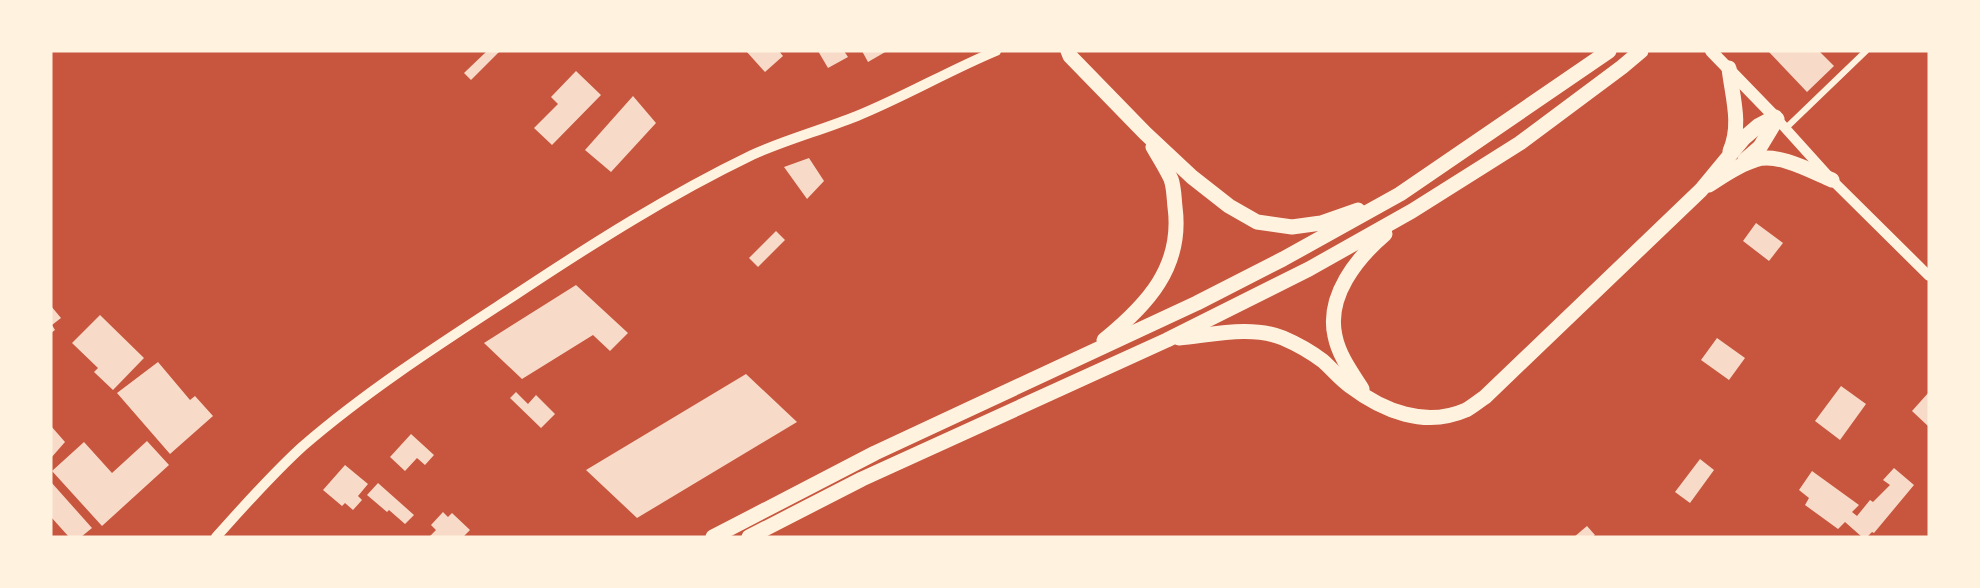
<svg xmlns="http://www.w3.org/2000/svg" width="1980" height="588" font-family="Barlow,sans-serif">
	<rect width="100%" height="100%" fill="#c8553d"/>
	<g fill="#f7dbc8">
		<path d="M 487,51 L 500,51 L 471,80 L 464,73 Z"/>
		<path d="M 746,51 L 779,51 L 783,56 L 765,72 Z"/>
		<path d="M 818,51 L 844,51 L 848,57 L 828,68 Z"/>
		<path d="M 862,51 L 887,51 L 868,62 Z"/>
		<path d="M 1768,51 L 1819,51 L 1834,66 L 1807,92 Z"/>
		<path d="M 576,71 L 601,95 L 552,145 L 534,128 L 558,104 L 551,97 Z"/>
		<path d="M 633,96 L 656,123 L 611,172 L 585,150 Z"/>
		<path d="M 809,158 L 824,181 L 807,199 L 784,167 Z"/>
		<path d="M 1756,223 L 1783,243 L 1769,261 L 1743,241 Z"/>
		<path d="M 776,231 L 785,240 L 758,267 L 749,258 Z"/>
		<path d="M 576,285 L 628,333 L 610,351 L 593,335 L 522,379 L 484,343 Z"/>
		<path d="M 51,306 L 61,318 L 52,325 L 55,330 L 51,333 Z"/>
		<path d="M 100,315 L 144,358 L 113,390 L 94,372 L 98,368 L 72,343 Z"/>
		<path d="M 1717,338 L 1745,358 L 1729,380 L 1701,360 Z"/>
		<path d="M 158,362 L 190,400 L 195,396 L 213,416 L 170,454 L 117,393 Z"/>
		<path d="M 746,374 L 797,422 L 637,518 L 586,470 Z"/>
		<path d="M 1841,386 L 1866,404 L 1840,440 L 1815,421 Z"/>
		<path d="M 516,392 L 528,404 L 536,395 L 555,414 L 541,428 L 510,398 Z"/>
		<path d="M 1929,392 L 1929,427 L 1912,411 Z"/>
		<path d="M 51,426 L 65,442 L 51,458 Z"/>
		<path d="M 411,434 L 434,455 L 425,465 L 417,458 L 405,471 L 390,457 Z"/>
		<path d="M 147,441 L 169,465 L 102,526 L 52,471 L 84,442 L 112,473 Z"/>
		<path d="M 1700,459 L 1714,470 L 1690,503 L 1675,492 Z"/>
		<path d="M 345,465 L 368,484 L 358,496 L 362,500 L 353,510 L 345,503 L 342,506 L 323,490 Z"/>
		<path d="M 1894,468 L 1914,485 L 1874,533 L 1872,532 L 1867,537 L 1862,537 L 1845,522 L 1838,529 L 1805,505 L 1809,498 L 1799,490 L 1812,471 L 1859,505 L 1852,512 L 1857,516 L 1870,500 L 1873,502 L 1890,485 L 1883,480 Z"/>
		<path d="M 51,482 L 92,528 L 81,537 L 69,537 L 51,517 Z"/>
		<path d="M 378,483 L 414,515 L 405,524 L 389,510 L 387,512 L 367,495 Z"/>
		<path d="M 443,512 L 448,517 L 452,513 L 470,530 L 463,537 L 429,537 L 436,530 L 431,525 Z"/>
		<path d="M 1587,526 L 1595,535 L 1592,537 L 1574,537 Z"/>
	</g>
	<g fill="none" stroke-linecap="round" stroke-linejoin="round">
		<path stroke="#fff3e0" stroke-width="6" d="M 1786,128 L 1866,51"/>
		<g stroke="#fff3e0" stroke-width="10">
			<path d="M 1777,119 L 1832,180 L 1929,276"/>
			<path d="M 216,537 C 244,506 272,474 303,446 C 369,389 443,342 515,295 C 592,244 669,195 752,155 C 785,140 822,130 857,116 C 904,97 948,71 996,51"/>
		</g>
		<path stroke="#fff3e0" stroke-width="12" d="M 1711,51 L 1777,119"/>
		<g stroke="#fff3e0" stroke-width="15">
			<path d="M 1068,51 L 1070,56 L 1145,133 L 1192,177 L 1229,206 L 1257,222 L 1292,227 L 1321,223 L 1358,210"/>
			<path d="M 1729,68 C 1732,96 1742,124 1730,151"/>
			<path d="M 1745,160 L 1760,147 L 1777,119"/>
			<path d="M 1709,185 C 1723,176 1738,165 1755,160 C 1777,152 1811,171 1832,180"/>
			<path d="M 1179,338 C 1212,335 1251,325 1283,338 C 1297,344 1311,352 1323,361 C 1332,369 1340,379 1350,386 C 1383,411 1425,428 1466,410 C 1472,407 1479,401 1485,397 L 1701,190 L 1744,138 L 1758,126 L 1775,117"/>
			<path d="M 1104,340 C 1147,305 1183,267 1175,207 C 1174,198 1174,187 1171,179 C 1166,168 1159,157 1153,147"/>
			<path d="M 1362,389 C 1352,373 1339,356 1335,336 C 1326,296 1357,258 1385,234"/>
			<path d="M 713,537 L 875,453 L 1197,303 L 1283,259 L 1400,194 L 1609,51"/>
			<path d="M 749,537 L 862,479 L 1167,340 L 1309,269 L 1412,211 L 1520,143 L 1622,67 L 1641,51"/>
		</g>
	</g>
	<rect width="1980" height="588" fill="none" stroke="#fff3e0" stroke-width="105"/>
</svg>
